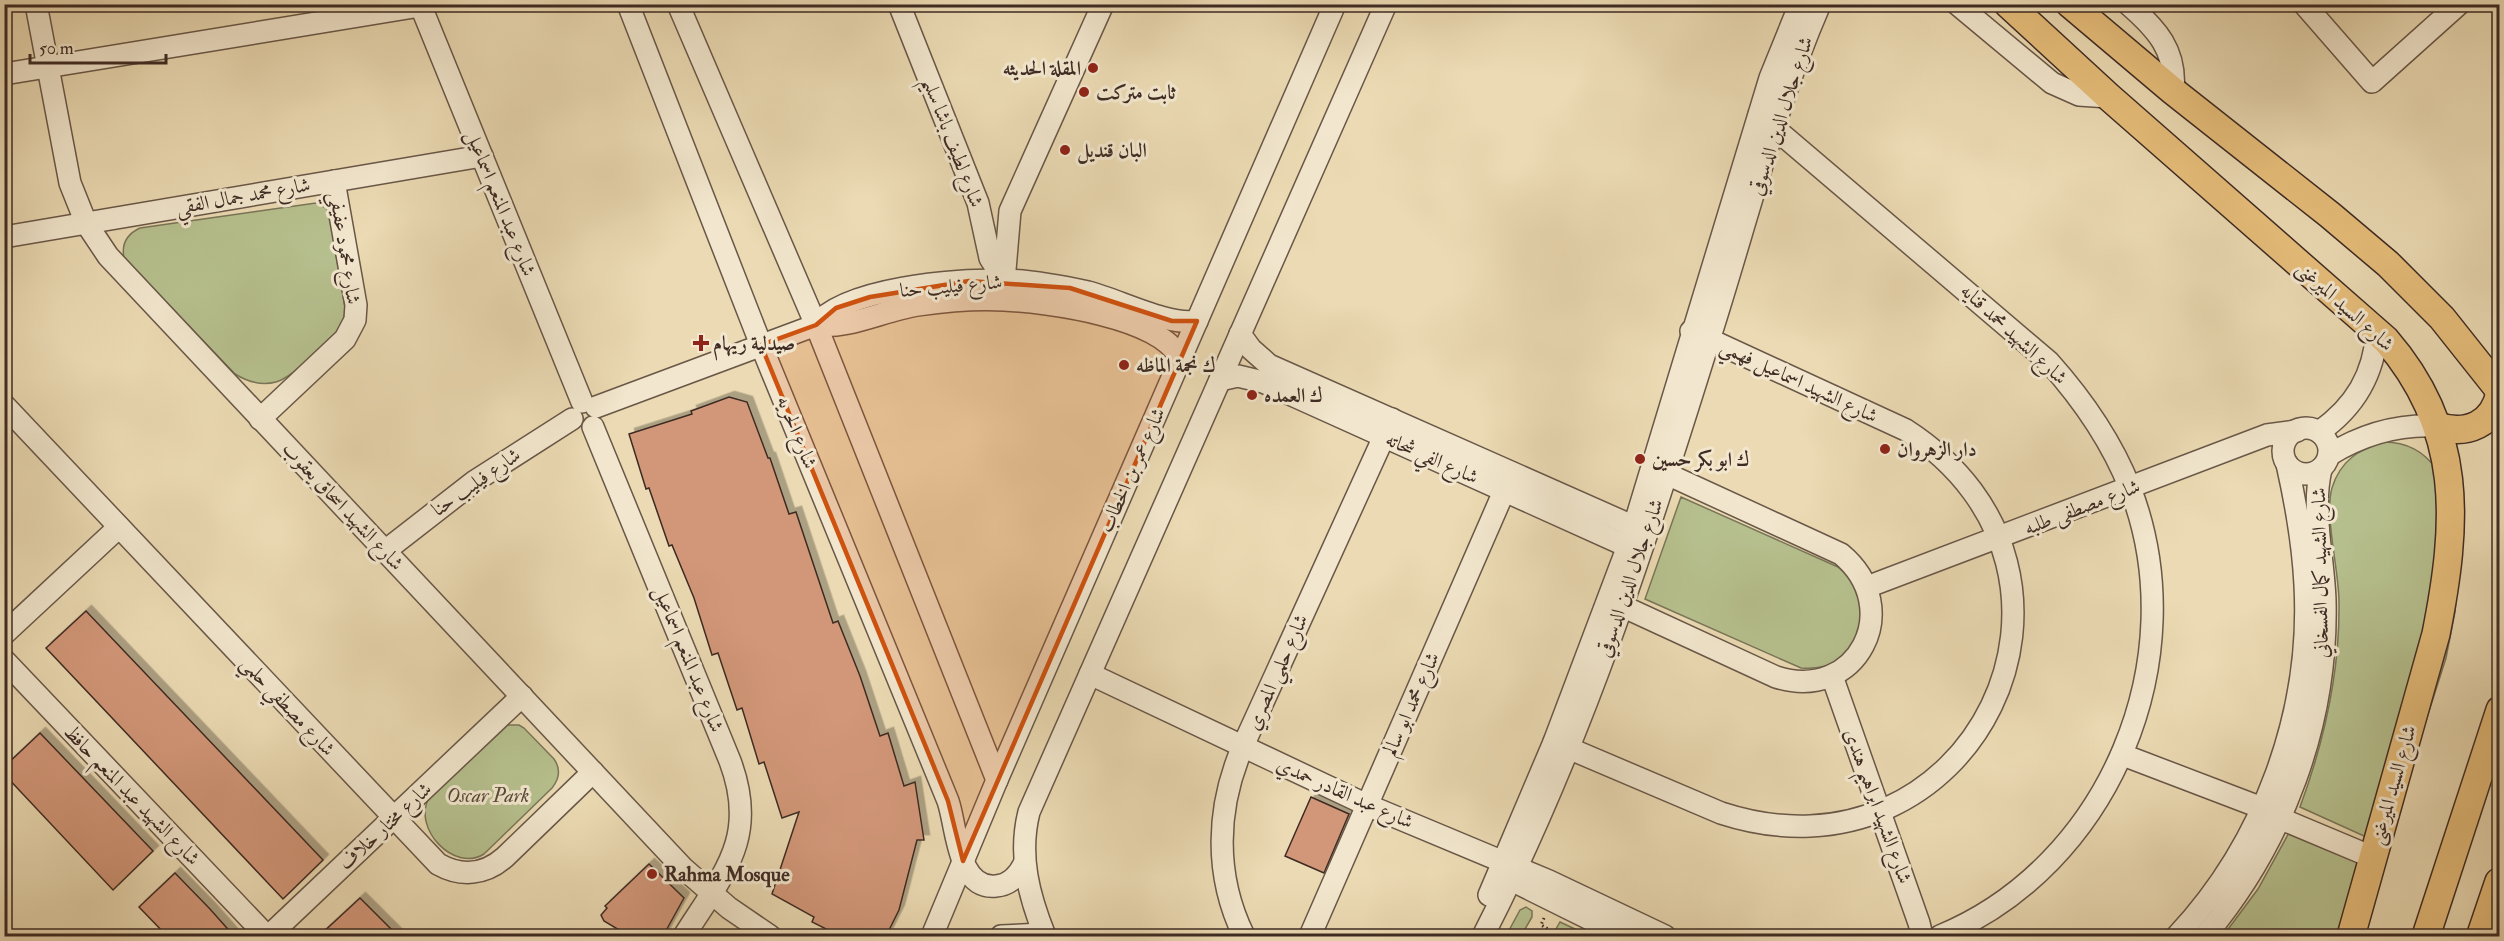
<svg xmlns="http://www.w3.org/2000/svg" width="2504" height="941" font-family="'IM FELL Double Pica',Amiri,serif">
	<defs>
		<filter id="shadow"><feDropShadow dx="5.5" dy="-5.5" stdDeviation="0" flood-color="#0004"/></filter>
	</defs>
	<rect width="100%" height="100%" fill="#ebdab3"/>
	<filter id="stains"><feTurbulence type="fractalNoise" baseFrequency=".00333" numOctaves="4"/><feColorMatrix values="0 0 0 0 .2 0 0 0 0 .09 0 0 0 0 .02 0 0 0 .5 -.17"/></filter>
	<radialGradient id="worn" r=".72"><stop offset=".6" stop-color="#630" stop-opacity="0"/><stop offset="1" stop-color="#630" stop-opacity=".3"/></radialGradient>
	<g fill="#b6c08e" stroke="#7a7659" stroke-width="1.5">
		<path d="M 316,203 L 326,208 L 330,218 L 345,308 C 345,318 342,327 335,334 C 326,347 290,378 276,382 C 261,386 248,382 235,374 L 124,258 C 121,243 127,234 140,228 Z"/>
		<path d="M 2384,442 C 2407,442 2424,451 2437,470 L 2457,589 L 2455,612 L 2446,658 L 2386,846 L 2300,807 C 2324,742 2340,672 2339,602 C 2339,570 2324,515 2332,488 C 2340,461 2359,449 2384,442 Z"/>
		<path d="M 1681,497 L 1838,567 L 1857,584 L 1865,621 C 1849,652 1842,671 1801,668 L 1645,599 Z"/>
		<path d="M 507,725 L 519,725 L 524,728 L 554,759 C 561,769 560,778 552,788 L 484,854 C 454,873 412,828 429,798 L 502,727 Z"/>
		<path d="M 2290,831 L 2376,869 L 2356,936 L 2223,936 L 2258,889 Z"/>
		<path d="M 1526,907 L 1532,911 L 1532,917 L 1521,936 L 1506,936 L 1520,910 Z"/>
		<path d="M 1560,922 L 1590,936 L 1552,936 Z"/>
	</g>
	<g fill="#d29779" stroke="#3e2b24" stroke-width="1.5" filter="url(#shadow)">
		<path d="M 729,397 L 747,402 L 768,458 L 770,458 L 789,514 L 796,512 L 833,623 L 838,621 L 860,676 L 880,736 L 888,733 L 904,786 L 915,782 L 924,840 L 917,840 L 899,910 L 886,936 L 840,936 L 812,922 L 814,917 L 772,894 L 799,812 L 782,818 L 764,762 L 759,764 L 742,708 L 737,710 L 718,653 L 712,655 L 694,598 L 672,545 L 669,546 L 649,488 L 646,489 L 629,434 L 692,414 L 691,411 Z"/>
		<path d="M 86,611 L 323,860 L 283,899 L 46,648 Z"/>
		<path d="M 40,733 L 153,851 L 113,890 L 4,774 L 4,767 Z"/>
		<path d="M 1311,797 L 1349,814 L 1324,873 L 1285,856 Z"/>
		<path d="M 649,864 L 684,898 L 663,936 L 629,936 L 604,921 L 601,915 L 607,908 L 605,906 Z"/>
		<path d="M 175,873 L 210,909 L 234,936 L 167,936 L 139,907 Z"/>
		<path d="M 360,898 L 398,936 L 319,936 Z"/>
	</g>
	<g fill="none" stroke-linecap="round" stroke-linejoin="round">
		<defs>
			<g id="minor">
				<path d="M 36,4 L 70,183 L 86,223 L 108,256 L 683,868 L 729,908 L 770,936"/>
				<path d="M 420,4 L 582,402"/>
				<path d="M 628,4 L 761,345 L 948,801 C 957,827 957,890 996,886 C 1010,885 1018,876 1024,864"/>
				<path d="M 678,4 L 816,325 L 997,780"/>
				<path d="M 899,4 L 978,203 L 990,258 L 1004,280"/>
				<path d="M 1957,4 L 2052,83 L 2079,95 L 2109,97"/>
				<path d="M 2128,4 C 2157,29 2177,51 2173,91"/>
				<path d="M 2304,4 L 2372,82 L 2459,4"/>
				<path d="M 4,74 L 420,6"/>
				<path d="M 1759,115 L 2049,362 C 2083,400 2111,440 2130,488 C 2196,658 2110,866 1940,936"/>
				<path d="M 4,237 L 482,156"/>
				<path d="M 1003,293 L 1010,211 L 1103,4"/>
				<path d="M 816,325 C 844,288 956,279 1002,280 C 1030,280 1060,286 1088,292 C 1119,300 1168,326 1197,321"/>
				<path d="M 1240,334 L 1251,349 L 1269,365 L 1646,532"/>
				<path d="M 1220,380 L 1238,376 L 1263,382 L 1640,552"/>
				<path d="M 4,405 L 438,864 C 461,877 485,875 505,857 L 593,772"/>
				<path d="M 596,407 L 816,325 C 850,329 884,310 918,305 C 946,301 976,298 1004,300 C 1046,302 1163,317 1180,359"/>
				<path d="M 260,419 L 345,339 L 355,320 L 356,305 L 334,181"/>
				<path d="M 593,427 L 730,761 C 759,838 723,874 684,936"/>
				<circle cx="2306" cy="451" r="23"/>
				<path d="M 2319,432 C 2355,407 2374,375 2377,331"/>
				<path d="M 2329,455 C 2363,434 2398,424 2437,426"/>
				<path d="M 385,551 L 475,481 L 572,419"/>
				<path d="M 1867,587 L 2267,435 L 2297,431"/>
				<path d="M 1622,606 L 1776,677 C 1857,703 1906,608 1841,554 L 1667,474"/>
				<path d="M 4,634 L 119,527"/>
				<path d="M 4,660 L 260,929"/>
				<path d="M 1090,674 L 1367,805 L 1549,881 L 1665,936"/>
				<path d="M 1832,676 L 1919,923 L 1922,936"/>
				<path d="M 1554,742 L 1721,813 C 1972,895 2129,574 1906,430 L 1691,331"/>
				<path d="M 2123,755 L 2262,808"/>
				<path d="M 2279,818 L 2372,857"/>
				<path d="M 1501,875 L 1624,936"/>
				<path d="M 1489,895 L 1554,742 L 1628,546 L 1770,78 L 1800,4"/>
				<path d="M 273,932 L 522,696"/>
				<path d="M 932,936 L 997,780 L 1335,4"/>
				<path d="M 1001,936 L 1043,934"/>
				<path d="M 1045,936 C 1029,896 1018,856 1029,812 L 1386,4"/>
				<path d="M 1244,936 C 1214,875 1216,808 1243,746 L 1392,419"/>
				<path d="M 1310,936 L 1512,473"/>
				<path d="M 1483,936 C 1580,747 1646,543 1709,340 C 1745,228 1773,112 1820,4"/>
				<path d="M 2177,936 C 2264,843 2312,713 2305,585 C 2303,544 2296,504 2287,464"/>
				<path d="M 2205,936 C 2283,843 2328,724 2325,601 C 2324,558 2311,512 2321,469"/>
			</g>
			<g id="major">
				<path d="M 2008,4 L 2109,97 L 2386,340 C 2464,430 2458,523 2436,634 L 2351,936"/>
				<path d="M 2070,4 L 2173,91 L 2330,215 L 2388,264 L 2442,318 L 2500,391"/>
				<path d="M 2437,426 C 2467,436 2494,424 2500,392"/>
				<path d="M 2426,936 L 2500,710"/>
			</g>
			<path id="highway" d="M 2482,936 L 2500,883"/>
		</defs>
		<use href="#minor" stroke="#695748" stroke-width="24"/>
		<use href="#major" stroke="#3e2b24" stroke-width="30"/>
		<use href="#highway" stroke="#3e2b24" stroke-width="33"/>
		<path stroke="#3e2b24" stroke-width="3" stroke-dasharray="1.5 3" stroke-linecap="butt" d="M 1544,918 L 1541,925 L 1561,936"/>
		<use href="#minor" stroke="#f2e7ce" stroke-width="21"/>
		<use href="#major" stroke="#e6bd7a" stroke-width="27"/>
		<use href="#highway" stroke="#e6bd7a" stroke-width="30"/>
	</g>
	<path fill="#ce5210" fill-opacity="0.2" stroke="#ce5210" stroke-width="4.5" stroke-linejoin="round" d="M 969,281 L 1070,288 L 1172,321 L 1197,321 L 963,861 L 948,801 L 761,345 L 816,325 L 836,308 L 870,297 Z"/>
	<g fill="#8f2418" stroke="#f2e7ce" stroke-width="2">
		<circle cx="1093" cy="68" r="6"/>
		<circle cx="1084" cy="92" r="6"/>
		<circle cx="1065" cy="150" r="6"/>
		<path d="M698 334h6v6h6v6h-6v6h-6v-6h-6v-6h6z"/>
		<circle cx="1124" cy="365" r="6"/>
		<circle cx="1252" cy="395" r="6"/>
		<circle cx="1885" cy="449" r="6"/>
		<circle cx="1640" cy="459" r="6"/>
		<circle cx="652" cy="874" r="6"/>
	</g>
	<g text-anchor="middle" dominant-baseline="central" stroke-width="6" stroke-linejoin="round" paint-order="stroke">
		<g font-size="20" font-weight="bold" fill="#3e2b24" stroke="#f2e7ce" text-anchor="start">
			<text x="1081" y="68" text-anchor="end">المقلة الحديثه</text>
			<text x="1096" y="92">ثابت متركت</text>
			<text x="1077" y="150">البان قنديل</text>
			<text x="713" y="343">صيدلية ريهام</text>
			<text x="1136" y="365">ك نجمة الماظه</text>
			<text x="1264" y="395">ك العمده</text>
			<text x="1897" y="449">دار الزهروان</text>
			<text x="1652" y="459">ك ابو بكر حسين</text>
			<text x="664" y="874">Rahma Mosque</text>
		</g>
		<g font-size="20" fill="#3e2b24" stroke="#f2e7ce">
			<text transform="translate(1781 116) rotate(-72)">شارع جلال الدين الدسوقي</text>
			<text transform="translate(953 142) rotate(69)">شارع لطيف باشا سليم</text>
			<text transform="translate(243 196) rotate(-10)">شارع محمد جمال الفقي</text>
			<text transform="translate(501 203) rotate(68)">شارع عبد المنعم اسماعيل</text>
			<text transform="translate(345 248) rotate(81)">شارع محمود عفيفي</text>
			<text transform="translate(951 286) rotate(-5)">شارع فيليب حنا</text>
			<text transform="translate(2345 306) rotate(42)">شارع السيد الميرغنى</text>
			<text transform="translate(2014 334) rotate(43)">شارع الشهيد محمد قنايه</text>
			<text transform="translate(1799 381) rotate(25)">شارع الشهيد اسماعيل فهمي</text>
			<text transform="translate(797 432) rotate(68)">شارع الحريه</text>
			<text transform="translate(1432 458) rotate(24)">شارع الفي شحاته</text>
			<text transform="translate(1132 470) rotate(-66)">شارع عمر بن الخطاب</text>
			<text transform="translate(476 482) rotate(-35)">شارع فيليب حنا</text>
			<text transform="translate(343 506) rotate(47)">شارع الشهيد اسحاق يعقوب</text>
			<text transform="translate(2082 507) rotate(-21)">شارع مصطفى طلبه</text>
			<text transform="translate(2320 573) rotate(-91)">شارع الشهيد كمال الفسخاني</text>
			<text transform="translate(1630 578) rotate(-71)">شارع جلال الدين الدسوقي</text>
			<text transform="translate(689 659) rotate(68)">شارع عبد المنعم اسماعيل</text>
			<text transform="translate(1277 672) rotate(-66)">شارع حلمي المصري</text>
			<text transform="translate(1411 704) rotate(-66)">شارع محمد ابو سالم</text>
			<text transform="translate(288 706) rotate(47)">شارع مصطفي حلمي</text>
			<text transform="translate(2393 785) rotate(-74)">شارع السيد الميرغنى</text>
			<text transform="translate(1345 793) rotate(24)">شارع عبد القادر حمدي</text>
			<text transform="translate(132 795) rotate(46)">شارع الشهيد عبد المنعم حافظ</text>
			<text transform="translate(1878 806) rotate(70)">شارع الشهيد ابراهيم هندى</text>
			<text transform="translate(385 826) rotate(-43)">شارع مختار خلاف</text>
		</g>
		<g font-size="20" font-style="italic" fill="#564939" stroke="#f2e7ce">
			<text x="488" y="795">Oscar Park</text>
		</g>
	</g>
	<rect width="2504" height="941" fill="none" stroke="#ebdab3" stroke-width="24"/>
	<rect x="6" y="6" width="2492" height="929" fill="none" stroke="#3e2b24" stroke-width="3"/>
	<rect x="12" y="12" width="2480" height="917" fill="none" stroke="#3e2b24" stroke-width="1.5"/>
	<path d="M30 54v9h136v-9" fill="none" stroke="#3e2b24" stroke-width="3"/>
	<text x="39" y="54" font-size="18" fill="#3e2b24" stroke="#f2e7ce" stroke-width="4.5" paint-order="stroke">50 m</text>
	<rect width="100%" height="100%" filter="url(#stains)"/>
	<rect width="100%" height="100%" fill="url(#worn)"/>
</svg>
